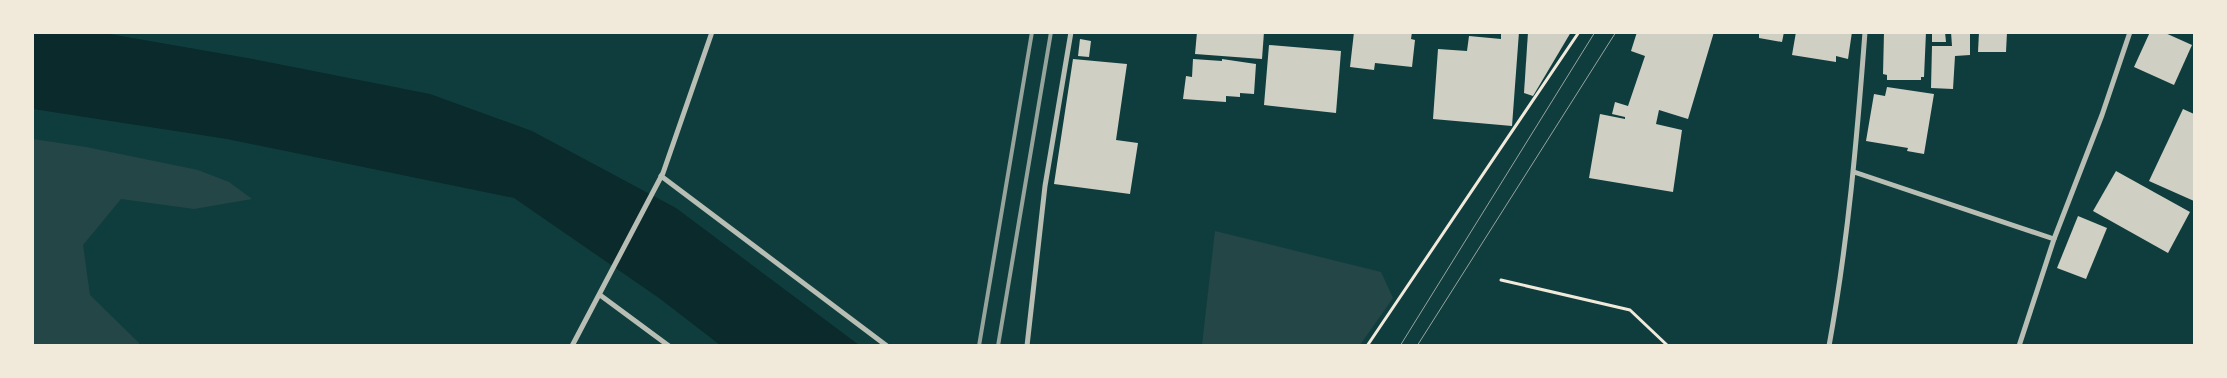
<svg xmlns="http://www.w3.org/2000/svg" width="2227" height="378" font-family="'Fira Sans',sans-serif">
	<rect width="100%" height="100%" fill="#0f3d3e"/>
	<g fill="#244646">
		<path d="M 33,139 L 86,147 L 198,170 L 229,182 L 252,199 L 194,209 L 121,199 L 83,245 L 90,295 L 139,343 L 139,345 L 33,345 Z"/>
		<path d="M 1215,231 L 1381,272 L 1393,298 L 1360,345 L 1202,345 Z"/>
	</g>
	<path fill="#0a2a2b" d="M 33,32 L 104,33 L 253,59 L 430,94 L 532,131 L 676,208 L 859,345 L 720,345 L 659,298 L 514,198 L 227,139 L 33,109 Z"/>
	<g fill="#cfcfc3">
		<path d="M 1197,32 L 1264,32 L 1262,59 L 1195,54 Z"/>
		<path d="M 1354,32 L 1412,32 L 1411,39 L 1415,40 L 1412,67 L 1375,63 L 1374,70 L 1350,67 Z"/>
		<path d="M 1501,32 L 1519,32 L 1512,126 L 1433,119 L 1438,49 L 1467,51 L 1469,36 L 1501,39 Z"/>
		<path d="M 1528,32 L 1571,32 L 1533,96 L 1524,93 Z"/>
		<path d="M 1637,32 L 1653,34 L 1654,32 L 1714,32 L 1688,119 L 1659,110 L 1656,124 L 1682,130 L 1673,192 L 1589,178 L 1600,114 L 1625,119 L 1625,117 L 1612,114 L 1615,102 L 1628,106 L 1645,56 L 1631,51 Z"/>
		<path d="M 1759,32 L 1784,32 L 1782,42 L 1759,38 Z"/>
		<path d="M 1796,32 L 1852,32 L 1848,59 L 1836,56 L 1836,62 L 1792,55 Z"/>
		<path d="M 1884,32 L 1926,32 L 1924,77 L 1921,77 L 1921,80 L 1887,80 L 1887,75 L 1883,74 Z"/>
		<path d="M 1932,32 L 1945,32 L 1946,42 L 1932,42 Z"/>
		<path d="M 1951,32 L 1970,32 L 1970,55 L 1955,56 L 1953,89 L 1931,88 L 1932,46 L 1952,46 Z"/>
		<path d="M 1979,32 L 2007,32 L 2006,52 L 1978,52 Z"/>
		<path d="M 2150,32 L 2163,32 L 2192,45 L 2174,85 L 2134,67 Z"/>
		<path d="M 1080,39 L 1091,41 L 1089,57 L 1078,56 Z"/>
		<path d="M 1269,45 L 1341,51 L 1336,113 L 1264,105 Z"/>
		<path d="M 1073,59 L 1127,64 L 1116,140 L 1138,143 L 1130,194 L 1054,184 Z"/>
		<path d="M 1193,59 L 1222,61 L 1222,59 L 1256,64 L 1254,94 L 1240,93 L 1240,97 L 1226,96 L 1226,102 L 1183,99 L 1186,76 L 1192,77 Z"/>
		<path d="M 1887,87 L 1934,94 L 1924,154 L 1907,151 L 1908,148 L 1866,141 L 1874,94 L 1885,96 Z"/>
		<path d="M 2183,109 L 2194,114 L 2194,201 L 2149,181 Z"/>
		<path d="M 2116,171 L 2190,212 L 2168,253 L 2093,211 Z"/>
		<path d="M 2078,216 L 2107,228 L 2086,279 L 2057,268 Z"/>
	</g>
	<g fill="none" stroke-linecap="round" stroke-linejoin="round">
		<g stroke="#f1e9da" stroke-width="3">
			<path d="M 1501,280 L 1630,310 L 1668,346"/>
			<path d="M 1367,346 L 1579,32"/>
		</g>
		<g stroke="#b8beb3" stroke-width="5">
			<path d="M 1854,172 L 2054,239"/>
			<path d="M 661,176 L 887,346"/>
			<path d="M 600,295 L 669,346"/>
			<path d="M 572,346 L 663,173 L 712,32"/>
			<path d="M 1027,346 L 1045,186 L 1071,32"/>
			<path d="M 1829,346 C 1848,242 1857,138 1865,32"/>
			<path d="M 2019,346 L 2054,239 L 2102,115 L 2130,32"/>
		</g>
		<g stroke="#97a49c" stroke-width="1">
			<path d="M 1400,346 L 1595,32"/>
			<path d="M 1417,346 L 1616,32"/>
		</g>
		<g stroke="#97a49c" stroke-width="4">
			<path d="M 979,346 L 1032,32"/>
			<path d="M 998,346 L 1051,32"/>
		</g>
	</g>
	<rect width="2227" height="378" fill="none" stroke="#f1e9da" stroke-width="68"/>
</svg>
